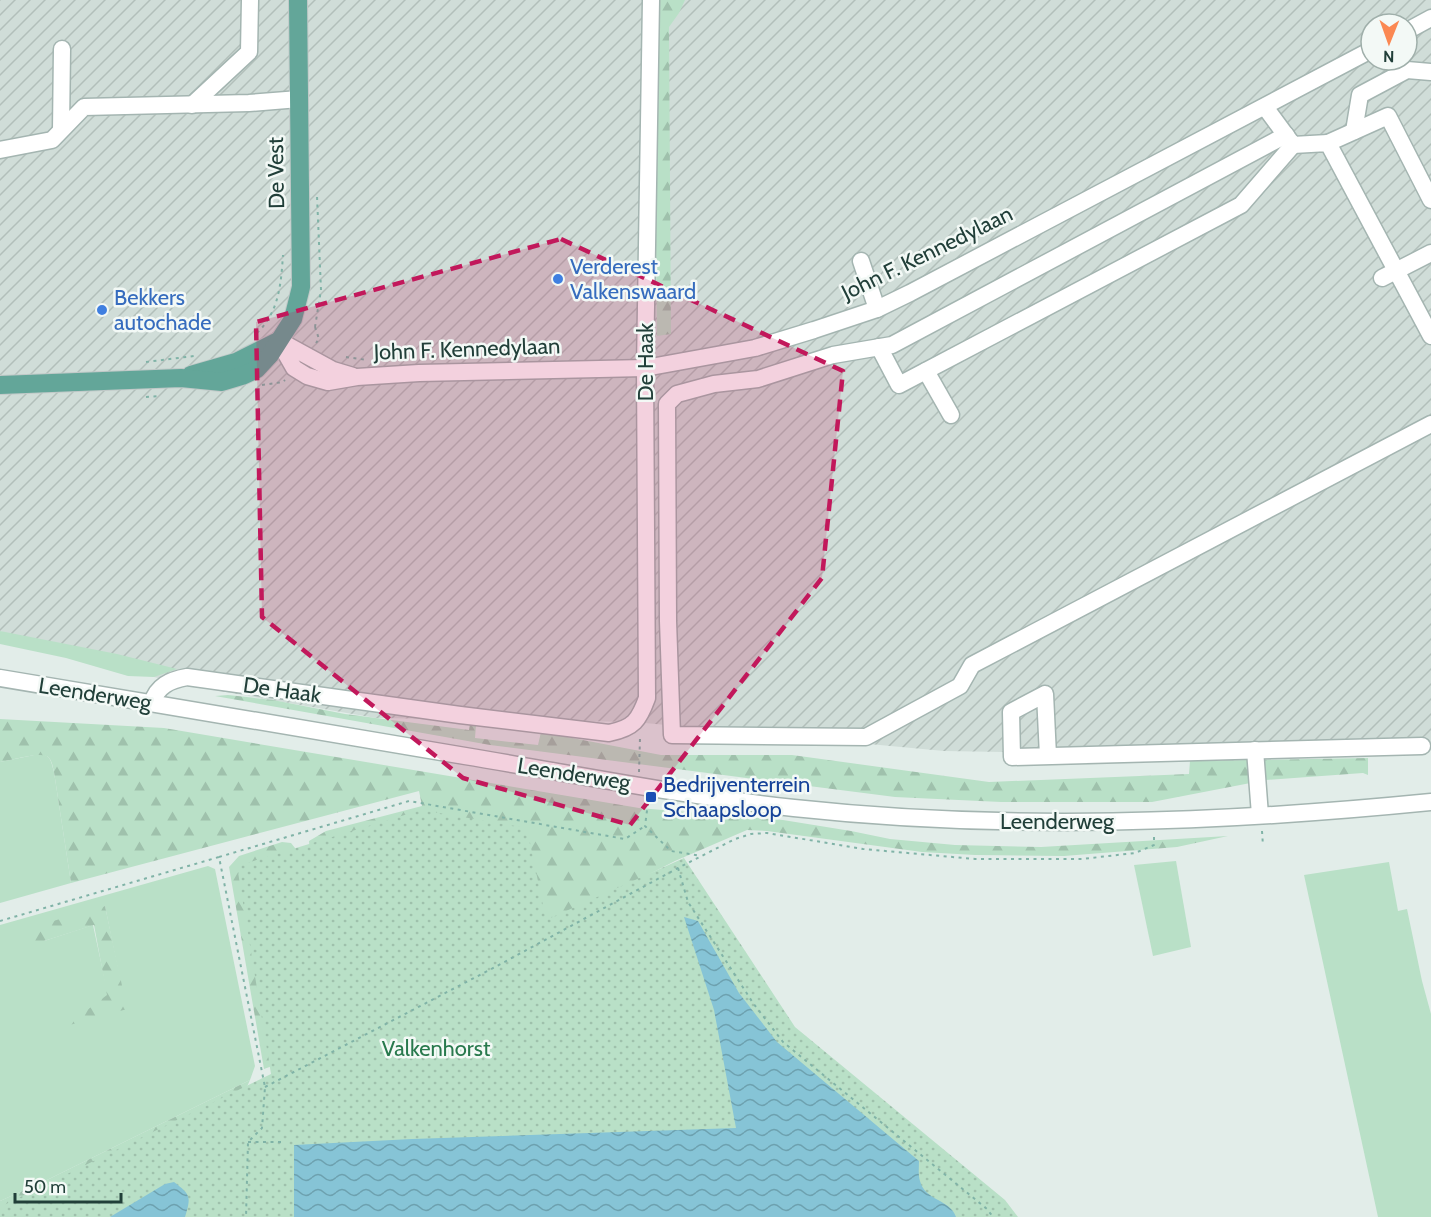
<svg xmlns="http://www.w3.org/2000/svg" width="1431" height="1217" font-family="Cabin,sans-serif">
	<defs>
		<pattern id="industrial-furrows" width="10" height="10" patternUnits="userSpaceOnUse" patternTransform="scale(1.5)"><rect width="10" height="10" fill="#d0ddd8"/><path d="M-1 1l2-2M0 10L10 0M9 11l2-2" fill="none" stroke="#b2bfba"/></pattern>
		<pattern id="forest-firs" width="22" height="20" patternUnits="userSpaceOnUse" patternTransform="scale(1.5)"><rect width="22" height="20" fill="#b9e0c7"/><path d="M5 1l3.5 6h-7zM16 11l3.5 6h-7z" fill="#9fc1ac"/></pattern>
		<pattern id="park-dots" width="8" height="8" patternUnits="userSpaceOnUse" patternTransform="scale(1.5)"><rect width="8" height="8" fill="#b9e0c7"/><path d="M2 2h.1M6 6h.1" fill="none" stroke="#9fc1ac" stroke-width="1.8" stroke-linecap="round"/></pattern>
		<pattern id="water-waves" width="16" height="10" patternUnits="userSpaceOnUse" patternTransform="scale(1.5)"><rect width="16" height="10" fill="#86c4d6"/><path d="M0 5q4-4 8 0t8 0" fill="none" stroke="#6da1af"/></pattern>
	</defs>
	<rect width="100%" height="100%" fill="#e2ede9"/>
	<path fill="url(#industrial-furrows)" fill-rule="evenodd" d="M 0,0 L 1431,0 L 1431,747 L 1284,757 L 944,751 L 634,722 L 376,718 L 220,691 L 102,666 L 0,631 ZM 1371,24 L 1407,24 L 1407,60 L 1371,60 Z"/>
	<g fill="#b9e0c7" fill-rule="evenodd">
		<path d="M 0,631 L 117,654 L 177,669 L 154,677 L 128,676 L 66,658 L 0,644 Z"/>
		<path d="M 39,754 C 51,754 51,762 54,772 L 71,883 L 0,903 L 0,762 Z"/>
		<path d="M 1176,861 L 1191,947 L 1153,956 L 1134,865 Z"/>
		<path d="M 1389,862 L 1398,911 L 1407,909 L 1422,981 L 1431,1014 L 1431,1217 L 1378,1217 L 1304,875 Z"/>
		<path d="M 208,866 L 215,869 L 255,1066 L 250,1080 L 49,1179 L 0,1201 L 0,925 ZM 105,906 L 126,1009 L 108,995 L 93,925 L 44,941 L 35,941 Z"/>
	</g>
	<g fill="url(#forest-firs)">
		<path d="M 658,0 L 685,0 L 679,13 L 669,27 L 671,334 L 657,336 L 655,145 Z"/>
		<path d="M 228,695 L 273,700 L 345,714 L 469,730 L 470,724 L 476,725 L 475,738 L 538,745 L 541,732 L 661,755 L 792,755 L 989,782 L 1189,774 L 1190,761 L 1368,758 L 1368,775 L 1363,773 L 1266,780 L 1152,802 L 1001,802 L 895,797 L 490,745 L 215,696 Z"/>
		<path d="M 0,719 L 164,728 L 639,808 L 783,820 L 851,831 L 890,839 L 955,845 L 1041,847 L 1228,836 L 1177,847 L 1064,856 L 975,855 L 922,852 L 767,831 L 747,830 L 675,861 L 275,1065 L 264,1069 L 229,867 L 239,856 L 282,842 L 291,843 L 299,853 L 310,855 L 309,841 L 326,831 L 422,806 L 419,791 L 71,883 L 54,772 C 53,768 52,761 49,758 C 44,750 10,761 0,762 Z"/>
		<path d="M 105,906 L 127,1009 L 66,1026 L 107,995 L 94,925 L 44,941 L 35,941 L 31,937 L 29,928 Z"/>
		<path d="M 250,1080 L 242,1098 L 0,1217 L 0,1201 L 49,1179 Z"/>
	</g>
	<path fill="url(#park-dots)" d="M 421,810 L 527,828 L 546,920 L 684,858 L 795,1027 L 1005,1200 L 1018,1217 L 0,1217 L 0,1207 L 271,1074 L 237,866 Z"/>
	<g fill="url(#water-waves)">
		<path d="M 684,917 L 698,921 L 739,993 L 777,1042 L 919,1161 C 919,1167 918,1175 920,1181 C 925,1201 950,1199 956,1217 L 294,1217 L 294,1145 L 412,1139 L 736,1128 L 714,1010 Z"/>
		<path d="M 174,1182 C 191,1195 191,1197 185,1217 L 110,1217 L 165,1184 Z"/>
	</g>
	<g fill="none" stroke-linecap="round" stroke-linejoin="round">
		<defs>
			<g id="minor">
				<path d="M 1407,31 L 1431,18"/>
				<path d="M 192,105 L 249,52 L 250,0"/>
				<path d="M 1265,107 L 1293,145 L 1328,143 L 1431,336"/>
				<path d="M 61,130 L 62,49"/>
				<path d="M 1354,131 L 1360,95 L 1407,70 L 1431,72"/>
				<path d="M 1286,135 L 892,345 L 833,355 L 758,379 L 714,384 L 677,394 L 667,404 L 668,621 L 672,735 L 866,737 L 960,686 L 972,665 L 1431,424"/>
				<path d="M 1328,143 L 1388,116 L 1431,200"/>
				<path d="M 0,150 L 52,140 L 84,107 L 249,103 L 299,99"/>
				<path d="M 861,261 L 877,309"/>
				<path d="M 1382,278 L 1431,253"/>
				<path d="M 278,340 L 294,368 L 307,376 L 328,382 L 357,377 L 419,373 L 645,368 L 755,348 L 814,330 L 877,309 L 910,293 L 1371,50"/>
				<path d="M 278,340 L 333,370 L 353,376"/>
				<path d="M 879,347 L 899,385 L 1241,205 L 1293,145"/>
				<path d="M 926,371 L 951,415"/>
				<path d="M 0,678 C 155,704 310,729 465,756 C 574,774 684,796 794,808 C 1006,831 1220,823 1431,802"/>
				<path d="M 152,703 C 157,686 170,680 187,677 L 460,715 L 609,733 C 634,728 639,720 647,698 L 645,368 L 651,0"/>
				<path d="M 1255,750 L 1260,815"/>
				<path d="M 1048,756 L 1045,694 L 1011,712 L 1012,757 L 1422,746"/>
			</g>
			<g id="major">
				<path d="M 191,375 L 236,362 L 276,342"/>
				<path d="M 0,385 L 181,378 L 222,382 L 242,376 L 257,369 L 270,355 L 293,319 L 301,287 L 298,0"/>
			</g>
		</defs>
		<use href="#minor" stroke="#a4b5b1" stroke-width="19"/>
		<use href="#major" stroke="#c1c9c8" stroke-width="20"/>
		<g stroke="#80b3a7" stroke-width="2" stroke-dasharray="3 4.5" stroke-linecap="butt">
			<path d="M 315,327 L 319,339 L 316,343"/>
			<path d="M 315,327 L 321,290 L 317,196"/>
			<path d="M 257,333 C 279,312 281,284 283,255"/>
			<path d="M 346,357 L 367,360"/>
			<path d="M 146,362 L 194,356"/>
			<path d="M 262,385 L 283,382 L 285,380"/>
			<path d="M 146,397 L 159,396"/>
			<path d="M 639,772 L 640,738"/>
			<path d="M 648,803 L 645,826 L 671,851 L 701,856"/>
			<path d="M 1262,831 L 1263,846"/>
			<path d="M 219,857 L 409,801 L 625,839 L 645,826"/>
			<path d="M 678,868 L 688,902 L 753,1003 L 783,1042 L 987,1209 L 993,1217"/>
			<path d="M 0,921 L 219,857 L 265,1087 L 262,1128 L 248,1142 L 246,1217"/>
			<path d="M 265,1087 L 497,966 L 678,868 L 735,839 L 751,834 L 767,833 L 863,849 L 975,859 L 1082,859 L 1135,853 L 1154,845 L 1154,834"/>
			<path d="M 248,1142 L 283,1142"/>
		</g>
		<use href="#minor" stroke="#fff" stroke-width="16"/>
		<use href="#major" stroke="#63a699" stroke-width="18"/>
	</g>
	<path fill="#c2185b" fill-opacity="0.2" stroke="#c2185b" stroke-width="4.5" stroke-dasharray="12 8" stroke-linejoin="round" d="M 561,239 L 843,371 L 822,578 L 630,825 L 463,778 L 262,617 L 256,322 Z"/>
	<g fill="#3f7fe0" stroke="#f3f9f6" stroke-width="2">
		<circle cx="558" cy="279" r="6"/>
		<circle cx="102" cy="310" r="6"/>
	</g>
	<rect fill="#1a4fb4" stroke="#f3f9f6" stroke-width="2" x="645" y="791" width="12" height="12" rx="3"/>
	<g text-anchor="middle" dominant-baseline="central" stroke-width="5" stroke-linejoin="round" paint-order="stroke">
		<g font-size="22" fill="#213f39" stroke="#f3f9f6">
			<text transform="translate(276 173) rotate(-91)">De Vest</text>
			<text transform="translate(927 253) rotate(-26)">John F. Kennedylaan</text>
			<text transform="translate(467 349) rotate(-2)">John F. Kennedylaan</text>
			<text transform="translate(645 362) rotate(-90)">De Haak</text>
			<text transform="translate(282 690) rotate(8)">De Haak</text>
			<text transform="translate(95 694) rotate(9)">Leenderweg</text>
			<text transform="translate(574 774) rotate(9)">Leenderweg</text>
			<text x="1057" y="821">Leenderweg</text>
		</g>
		<g font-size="22" fill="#366cbe" stroke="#f3f9f6" text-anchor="start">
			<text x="570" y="266">Verderest<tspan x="570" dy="25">Valkenswaard</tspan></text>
			<text x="114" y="297">Bekkers<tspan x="114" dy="25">autochade</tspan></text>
		</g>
		<g font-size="22" fill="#164399" stroke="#f3f9f6" text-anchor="start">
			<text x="663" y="784">Bedrijventerrein<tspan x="663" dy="25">Schaapsloop</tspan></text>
		</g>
		<g font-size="22" fill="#28794d" stroke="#f3f9f6">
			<text x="436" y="1048">Valkenhorst</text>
		</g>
	</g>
	<g transform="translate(1389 42) rotate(181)"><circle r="28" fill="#f3f9f6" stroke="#9fafaa" stroke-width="1.5"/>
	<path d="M0-4.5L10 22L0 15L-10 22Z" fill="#fb8852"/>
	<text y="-9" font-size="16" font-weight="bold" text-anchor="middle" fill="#213f39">N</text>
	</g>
	<path d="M15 1193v9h106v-9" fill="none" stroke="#213f39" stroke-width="3"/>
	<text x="24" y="1193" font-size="18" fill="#213f39" stroke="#f3f9f6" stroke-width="4.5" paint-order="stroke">50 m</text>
</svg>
